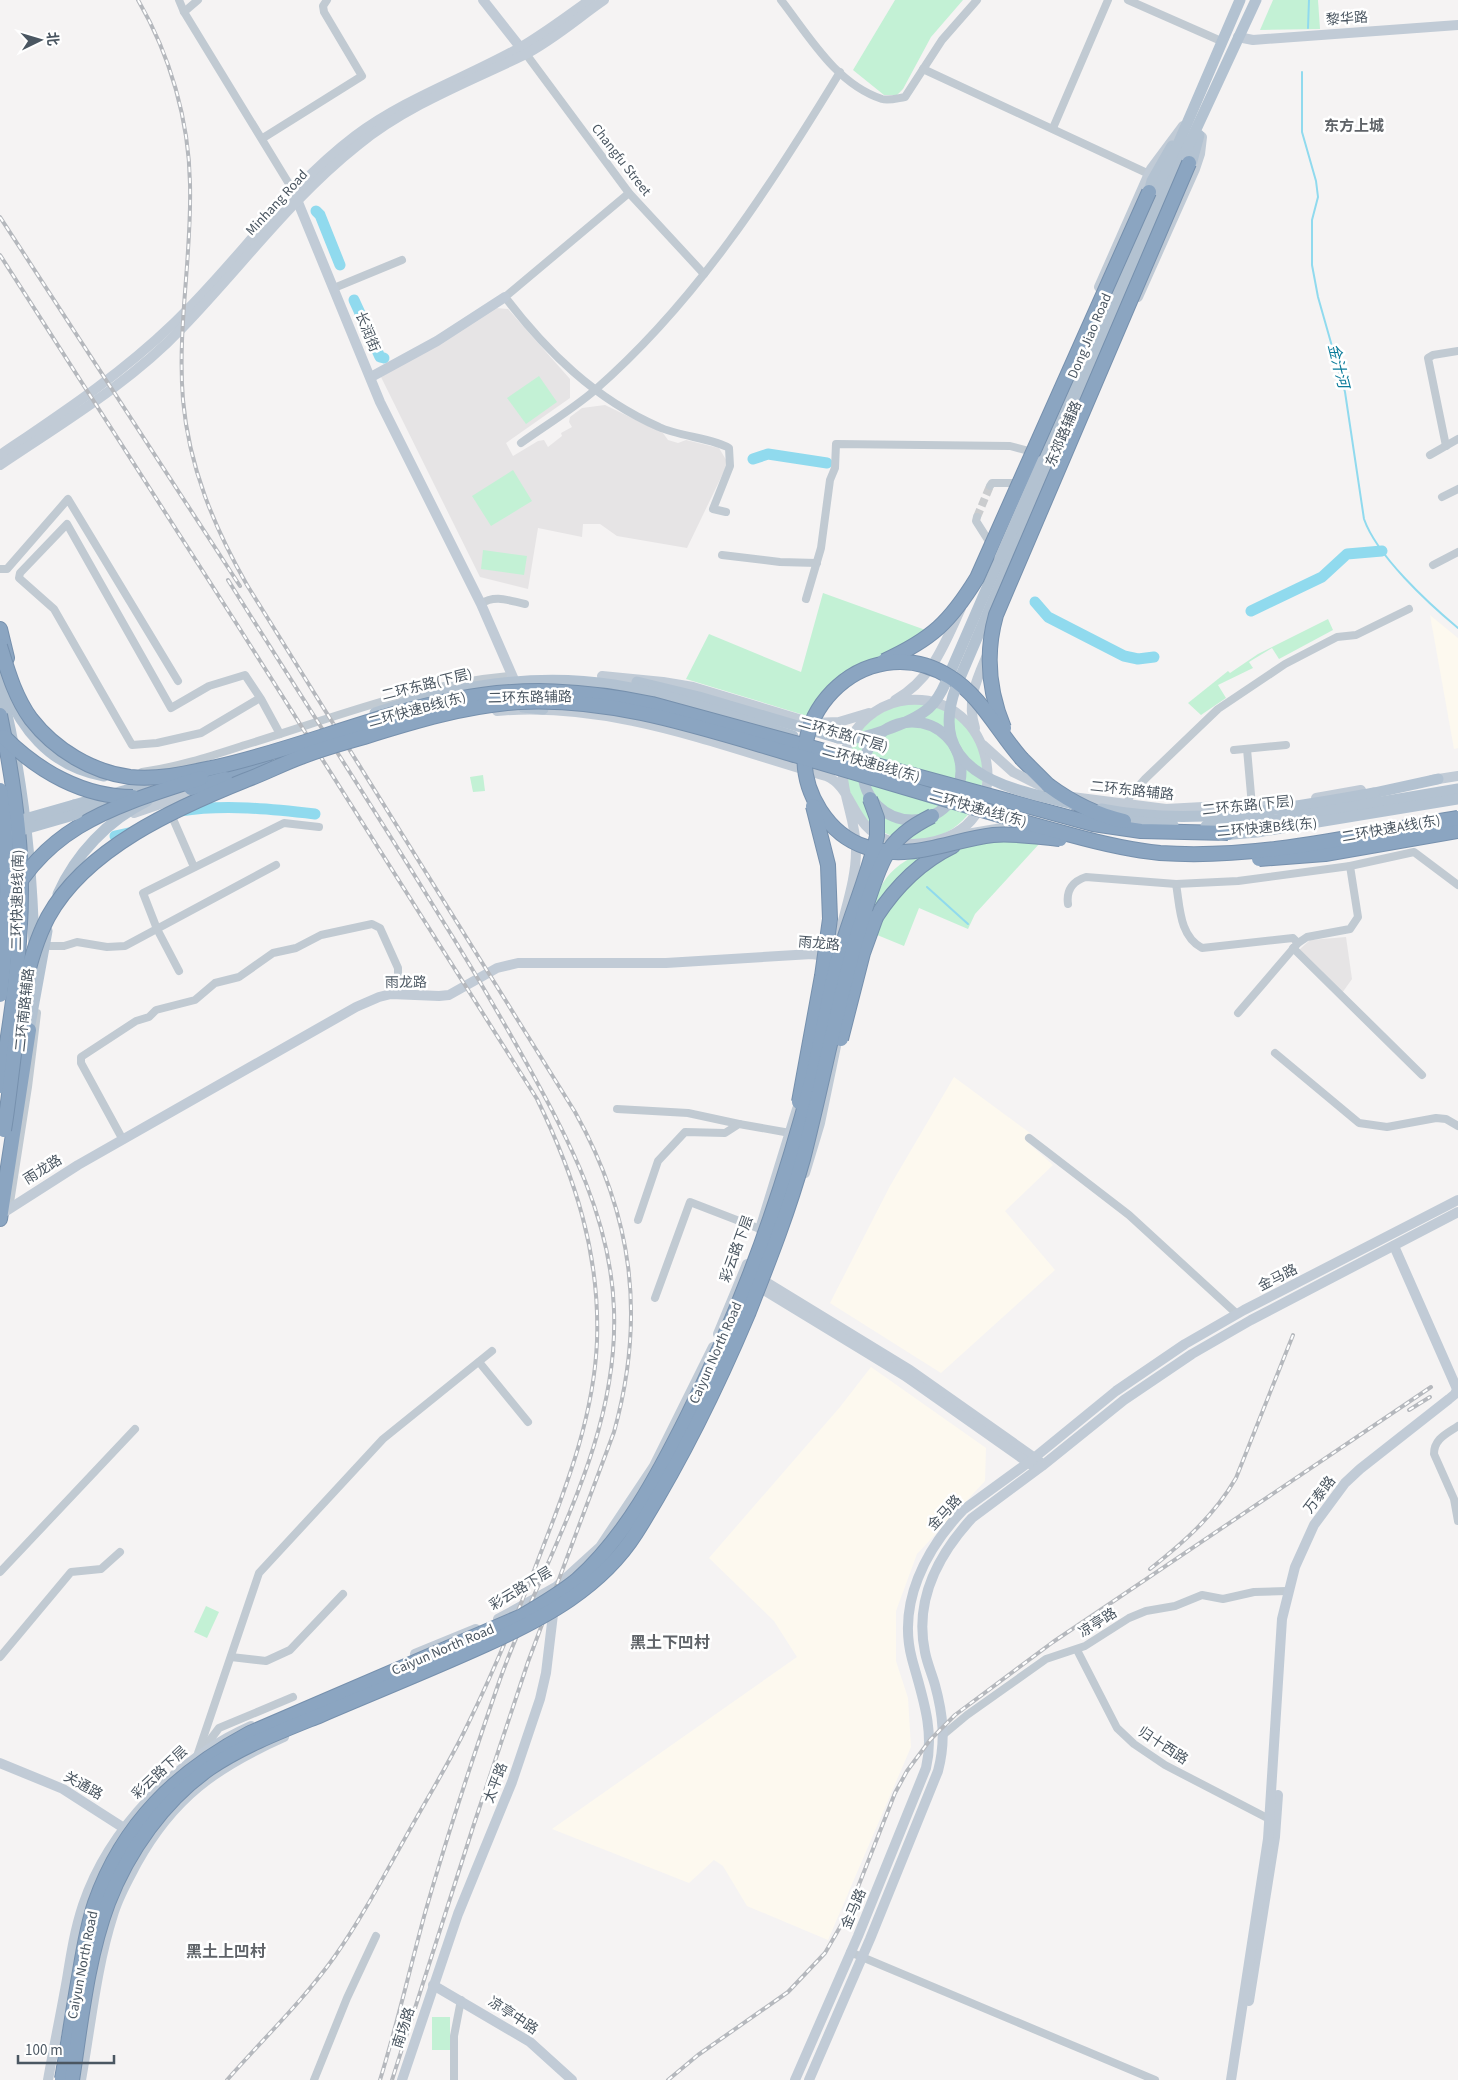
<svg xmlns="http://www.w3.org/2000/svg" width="1458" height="2080" font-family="'Source Sans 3','Noto Sans SC',sans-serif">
	<rect width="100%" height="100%" fill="#f5f3f3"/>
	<g fill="#fdf9ef">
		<path d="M 1430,615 L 1458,638 L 1458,748 L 1454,749 Z"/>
		<path d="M 954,1077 L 1030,1133 L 1026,1141 L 1053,1165 L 1005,1211 L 1055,1270 L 941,1373 L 830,1303 L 890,1186 Z"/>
		<path d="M 871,1367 L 986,1448 L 985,1481 L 917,1554 L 896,1611 L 896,1661 L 908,1698 L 911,1747 L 828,1940 L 747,1906 L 723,1866 L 714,1860 L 689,1883 L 552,1829 L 797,1657 L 774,1621 L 709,1558 L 840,1407 Z"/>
	</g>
	<g fill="#e6e4e5">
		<path d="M 496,308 L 508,309 L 570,379 L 570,398 L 506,443 L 513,456 L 538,441 L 544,440 L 548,447 L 562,436 L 561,433 L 572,427 L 569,422 L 570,417 L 582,408 L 605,405 L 663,433 L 668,440 L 678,443 L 686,440 L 719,448 L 728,463 L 687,548 L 617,536 L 600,524 L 583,524 L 582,537 L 538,528 L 528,589 L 480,577 L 381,377 Z"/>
		<path d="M 1346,937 L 1352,979 L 1342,993 L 1299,950 L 1310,940 Z"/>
	</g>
	<g fill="#c3f1d5">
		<path d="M 895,0 L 963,0 L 931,37 L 903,89 L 897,95 L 884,95 L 853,70 Z"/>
		<path d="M 1273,0 L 1318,0 L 1320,29 L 1260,30 Z"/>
		<path d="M 539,376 L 557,402 L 526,424 L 507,398 Z"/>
		<path d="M 513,470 L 532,501 L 491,526 L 472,496 Z"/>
		<path d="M 483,550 L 527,556 L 524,575 L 481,569 Z"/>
		<path d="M 823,593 L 931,632 L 836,685 L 807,716 L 686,679 L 709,634 L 801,672 Z"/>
		<path d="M 1328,619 L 1333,630 L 1279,659 L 1272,648 L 1249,662 L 1253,668 L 1218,685 L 1226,698 L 1201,715 L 1188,703 L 1228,671 L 1230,673 L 1258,654 Z"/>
		<circle cx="915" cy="772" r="68"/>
		<path d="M 483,775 L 485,791 L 473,792 L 470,777 Z"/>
		<path d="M 971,835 L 1040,843 L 975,914 L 968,929 L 919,908 L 904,946 L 865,930 C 870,915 874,896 883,883 C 901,854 940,846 971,835 Z"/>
		<path d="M 206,1606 L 219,1612 L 207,1638 L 194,1632 Z"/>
		<rect x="432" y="2017" width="18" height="33"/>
	</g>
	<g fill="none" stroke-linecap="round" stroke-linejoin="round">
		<g stroke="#90daee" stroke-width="2">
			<path d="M 1308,28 L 1309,0"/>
			<path d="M 1302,72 L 1302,132 L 1316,181 L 1318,197 L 1312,220 L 1312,265 L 1318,297 L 1345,392 L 1364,519 C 1377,556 1428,603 1458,628"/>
			<path d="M 927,887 L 968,924"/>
		</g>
		<g stroke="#90daee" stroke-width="11">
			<path d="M 316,211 L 320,215 L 340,265"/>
			<path d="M 354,300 L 380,357 L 384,358"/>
			<path d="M 753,459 L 768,454 L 827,463"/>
			<path d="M 1035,602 L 1048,617 L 1124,656 L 1138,659 L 1154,657"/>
			<path d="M 1251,611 L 1322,577 L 1347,554 L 1382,551"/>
			<path d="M 180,811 C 225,804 271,809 315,814"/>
			<path d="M 115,836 L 133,832"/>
		</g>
		<path stroke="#caccce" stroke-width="8" stroke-dasharray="8 4" stroke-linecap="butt" d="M 977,517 L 990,486"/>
		<defs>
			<g id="highway">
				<path d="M 0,629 L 7,658"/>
				<path d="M 1022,759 L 1048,785"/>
				<path d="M 225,779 L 267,766"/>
				<path d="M 876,917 C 896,886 920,862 953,846"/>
				<path d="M 0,1219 L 29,1030"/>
			</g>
		</defs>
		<use href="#highway" stroke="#7690ad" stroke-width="16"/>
		<g stroke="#c1cad2" stroke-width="8">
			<path d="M 179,0 L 184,12 L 294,192"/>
			<path d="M 781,0 C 809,36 836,84 882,99 C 889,101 898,98 905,97 L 942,40 L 977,0"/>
			<path d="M 1128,0 L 1221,41"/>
			<path d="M 184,12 L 198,0"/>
			<path d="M 526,54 L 629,193 L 704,274"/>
			<path d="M 923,69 L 1149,174"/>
			<path d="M 1053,128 L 1108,0"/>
			<path d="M 263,138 L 362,76 L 324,12 L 323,6 L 327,0"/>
			<path d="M 629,193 L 505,297 C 547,352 595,399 659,427 C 678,436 715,439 729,448 L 730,466 L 713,509 L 726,512"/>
			<path d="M 334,288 L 402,260"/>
			<path d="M 521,443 C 546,425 573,409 595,390 C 697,301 770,187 840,72"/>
			<path d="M 1446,446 L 1428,358 L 1433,355 L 1458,351"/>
			<path d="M 1430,455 L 1458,439"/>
			<path d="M 990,486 L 992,483 L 1015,483"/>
			<path d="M 1442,497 L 1458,489"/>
			<path d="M 977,517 L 976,521 L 990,543"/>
			<path d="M 722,555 L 780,562 L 817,563"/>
			<path d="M 1433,565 L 1458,552"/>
			<path d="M 0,569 L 7,569 L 68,499 L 178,681"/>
			<path d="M 806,599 L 821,548 L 830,480 L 835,468 L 836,444 L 1010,446 L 1029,451"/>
			<path d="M 481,604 C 495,594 510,601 525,604"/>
			<path d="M 260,698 L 201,733 L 157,743 L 132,745 L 54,609 L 19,578 L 20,573 L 67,524 L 171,708 L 209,686 L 245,675 L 261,699 L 280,734"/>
			<path d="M 1247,749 L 1252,806"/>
			<path d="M 1234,750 L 1286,745"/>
			<path d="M 142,772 C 178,767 211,756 245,745 C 333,718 418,684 509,676"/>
			<path d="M 1126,806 L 1130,796 L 1145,779 L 1218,709 L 1285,664 L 1337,637 L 1356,635 L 1409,609"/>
			<path d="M 170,812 L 194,867"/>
			<path d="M 1176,884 C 1180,906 1179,936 1202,948 L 1293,938 L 1298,943"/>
			<path d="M 1068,904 C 1066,890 1073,881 1086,877 L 1176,884 L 1238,881 L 1350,866 L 1414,852 L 1458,885"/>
			<path d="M 45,946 L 64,946 L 77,942 L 107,947 L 125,946 L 276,865"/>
			<path d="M 1293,948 L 1422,1075"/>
			<path d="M 179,971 L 157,929 L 143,893 L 284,823 L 319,827"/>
			<path d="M 1238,1013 L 1298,943 L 1307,937 L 1350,929 L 1358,917 L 1350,866"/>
			<path d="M 1275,1053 L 1359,1123 L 1387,1127 L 1436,1118 L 1446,1119 L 1458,1126"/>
			<path d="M 617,1109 L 688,1113 L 739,1124"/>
			<path d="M 1029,1138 L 1129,1215 L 1237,1314"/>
			<path d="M 123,1140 L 81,1063 L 81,1057 L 136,1021 L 149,1017 L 156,1010 L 195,1000 L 215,983 L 239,977 L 273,953 L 296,948 L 321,935 L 372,924 L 380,928 L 398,968 L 398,994"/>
			<path d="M 9,1209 L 28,1087 L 37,1013"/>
			<path d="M 638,1220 L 658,1161 L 685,1132 L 725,1133 L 739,1124 L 790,1133"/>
			<path d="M 655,1298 L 690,1202 L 760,1229"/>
			<path d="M 479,1362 L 528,1422"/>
			<path d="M 1458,1426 C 1446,1434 1434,1439 1434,1454 L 1454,1499 L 1458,1521"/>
			<path d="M 0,1572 L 135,1429"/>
			<path d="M 1077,1650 L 1117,1728 L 1134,1744 L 1165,1765 L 1273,1821"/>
			<path d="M 0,1657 L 71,1572 L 101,1569 L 120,1552"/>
			<path d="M 231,1657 L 266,1661 L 290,1650 L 343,1594"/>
			<path d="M 943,1735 L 967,1715 L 1046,1659 L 1085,1646 L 1129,1618 L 1146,1611 L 1175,1606 L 1202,1595 L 1223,1599 L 1254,1592 L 1287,1591"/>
			<path d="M 201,1752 L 219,1728 L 293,1697"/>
			<path d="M 197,1756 L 259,1573 L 383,1439 L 492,1351"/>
			<path d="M 850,1952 L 1155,2080"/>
			<path d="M 314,2080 L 347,1998 L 376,1936"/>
			<path d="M 454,2080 L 454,2036 L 461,2000"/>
		</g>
		<g stroke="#c1cbd6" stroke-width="10">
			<path d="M 483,0 L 524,52"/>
			<path d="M 1238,37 L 1253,40 L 1458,25"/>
			<path d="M 295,195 L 380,402 L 481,604 L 515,682"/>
			<path d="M 1099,287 L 1151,169 L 1183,126"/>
			<path d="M 1138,297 L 1195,169 L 1200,154 L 1202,137"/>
			<path d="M 371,377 L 437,341 L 505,297"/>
			<path d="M 0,455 C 62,413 120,375 174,323 C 237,263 285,189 355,136 C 406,98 466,78 521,47 C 545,33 567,16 590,0"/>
			<path d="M 0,465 C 62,423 130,383 182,328 C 241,267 291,198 358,145 C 407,105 468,82 524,55 C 552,41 578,18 604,0"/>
			<path d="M 602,676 L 663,682 L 693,687 L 812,723 L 839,722 L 869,713"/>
			<path d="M 895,700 C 932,679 944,645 961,608"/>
			<path d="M 497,711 C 611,701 718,745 826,776 C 855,788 850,828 890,841 C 905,845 920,845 935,841 C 1020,821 995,693 908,700 C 884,702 862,717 851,738 C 829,776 857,812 856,851 C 856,879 846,906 840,933"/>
			<path d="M 975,728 C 966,700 977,679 988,653"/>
			<path d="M 983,745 L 1013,772 L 1053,792"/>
			<path d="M 1432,780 L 1458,776"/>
			<path d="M 1072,797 L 1166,809 L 1279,803"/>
			<path d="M 1316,798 L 1361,790"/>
			<path d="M 134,813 L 201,790"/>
			<path d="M 955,836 L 1002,828"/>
			<path d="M 805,1173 L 820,1123 L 836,1046"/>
			<path d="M 6,1211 L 78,1165 L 356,1007 L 379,997 L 391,994 L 439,996 L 449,995 L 497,968 L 518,963 L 666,963 L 812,954 L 832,957"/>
			<path d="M 760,1229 L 797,1109"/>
			<path d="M 756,1276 L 910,1370 L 1039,1461"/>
			<path d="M 754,1284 L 905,1376 L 1033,1466"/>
			<path d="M 718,1334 L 747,1264"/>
			<path d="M 498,1619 L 556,1587 L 600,1547 L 654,1466 L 713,1347"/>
			<path d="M 415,1654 L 476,1629"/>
			<path d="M 0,1763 L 63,1789 L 130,1832"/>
			<path d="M 433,1985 L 530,2042 L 572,2080"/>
			<path d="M 1249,2001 L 1275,1837 L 1278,1795"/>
			<path d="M 48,2080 C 54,2046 61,2013 67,1979 C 71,1954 75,1929 83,1905 C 109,1828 178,1758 251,1726"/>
			<path d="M 81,2080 C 91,2025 96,1968 113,1915 C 118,1897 128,1880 137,1863 C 173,1798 216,1767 284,1737"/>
			<path d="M 402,2080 L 458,1914 L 512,1782 L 540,1699 L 546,1673 L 554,1606"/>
			<path d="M 795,2080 L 858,1936 L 926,1768 C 935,1730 922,1696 912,1659 C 897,1603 926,1549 963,1510 L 1029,1462 L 1116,1391 L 1185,1344 L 1244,1310 L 1458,1200"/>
			<path d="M 809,2080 L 870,1939 L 938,1771 C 946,1741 943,1714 935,1685 C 932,1674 927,1663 925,1652 C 914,1600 938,1555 972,1518 L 1042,1466 L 1124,1400 L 1192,1354 L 1251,1320 L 1458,1212"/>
			<path d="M 1231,2080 L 1268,1839 L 1282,1619 L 1295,1567 L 1314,1525 L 1345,1483 L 1360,1469 L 1449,1399 L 1455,1394 L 1457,1389 L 1394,1246"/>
		</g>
		<g stroke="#b3c2d1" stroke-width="11">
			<path d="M 1189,163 L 1192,161 L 1199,135"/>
			<path d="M 1149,192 L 1152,181 L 1172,146"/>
			<path d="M 1035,467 L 1042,461 L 1240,0"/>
			<path d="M 0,678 C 20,727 48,766 104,776"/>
			<path d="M 637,682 L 699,697 L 838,738"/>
			<path d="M 946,682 L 1000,558 L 995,551"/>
			<path d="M 956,687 L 1179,166 L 1256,0"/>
			<path d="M 3,697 C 23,779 32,865 34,949"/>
			<path d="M 523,707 L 543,709"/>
			<path d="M 375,713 C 450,687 534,672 614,685 C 675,695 734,717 793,736"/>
			<circle cx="912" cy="771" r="49"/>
			<path d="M 1374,793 L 1438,779"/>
			<path d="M 74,805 L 162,780"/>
			<path d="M 77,814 L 114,804"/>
			<path d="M 58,894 C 76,854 108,820 147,801"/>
			<path d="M 29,1030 L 47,931"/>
		</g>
		<use href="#highway" stroke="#8ba5c1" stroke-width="14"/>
		<defs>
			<g id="rail">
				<path d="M 138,0 C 170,55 189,120 190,184 C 192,256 177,328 183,400 C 189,467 214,527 247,585 L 575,1112 C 633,1216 646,1317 614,1432 L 528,1662 L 474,1824 L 392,2080"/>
				<path d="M 0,217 L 240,586"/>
				<path d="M 0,255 L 238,626 L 537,1099 C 575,1177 600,1253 597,1341 C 594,1413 569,1480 543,1547 C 520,1608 495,1669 466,1728 C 450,1761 431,1792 413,1824 C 388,1868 364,1915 335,1956 C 303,2001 263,2039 227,2080"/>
				<path d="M 228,580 C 298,692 370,802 439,915 C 470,964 499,1014 527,1064 C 570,1142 611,1219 614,1310 C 619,1445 541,1561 498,1685 C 472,1760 447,1836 425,1913 C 410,1968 397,2025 380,2080"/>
				<path d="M 1409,1410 L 1430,1397"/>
				<path d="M 1150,1569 C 1184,1542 1214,1516 1236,1478 L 1293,1335"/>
				<path d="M 668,2080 L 698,2055 L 788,1992 L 825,1953 L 847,1915 L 895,1793 L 907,1771 L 930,1740 L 955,1715 L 1053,1642 L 1431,1387"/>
			</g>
		</defs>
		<use href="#rail" stroke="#b5b8bd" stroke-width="4"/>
		<use href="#rail" stroke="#fff" stroke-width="2" stroke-dasharray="5.5" stroke-linecap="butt"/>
		<defs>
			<g id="highway-bridge">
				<path d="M 0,646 C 8,672 15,697 31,719 C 55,750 92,772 130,777 C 159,780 188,773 216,767 C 298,749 375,714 457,699 C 523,686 586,690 652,704 L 1093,824 L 1141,831 L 1228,833"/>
				<path d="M 884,661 C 932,639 950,622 977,578 L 1149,192"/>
				<path d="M 0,715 C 12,772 21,830 21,889 C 21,955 11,1021 0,1086"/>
				<path d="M 1004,728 C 988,690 985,654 996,615 L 1189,163"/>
				<path d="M 4,737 C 38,771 83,797 133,797"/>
				<path d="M 1022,759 C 998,732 981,696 950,677 C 864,623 766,725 820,810 C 831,827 847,841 866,847 C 910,862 950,840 993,835 C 1015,833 1038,837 1060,839"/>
				<path d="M 1048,785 C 1071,802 1096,815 1124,821"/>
				<path d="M 191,788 L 225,779"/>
				<path d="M 0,790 C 10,858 9,926 0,995"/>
				<path d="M 1259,859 L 1325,854 L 1458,831"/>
				<path d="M 0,918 C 40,826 114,806 201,778"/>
				<path d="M 841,1039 L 863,953 L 876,917"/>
				<path d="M 799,1102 L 822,976 L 830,919 L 828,865 L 813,806"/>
				<path d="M 4,1130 C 15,1064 17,976 48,917 C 86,848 176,808 246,780 C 265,773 282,764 301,757 C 321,749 343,743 364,737 C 415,721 465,706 519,702 C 612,697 702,728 791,754 C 884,781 977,810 1071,835 C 1100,843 1130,850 1160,853 C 1260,860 1361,834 1458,818"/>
				<path d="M 62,2079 C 68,2045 73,2011 79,1977 C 83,1953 87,1927 95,1903 C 123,1823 177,1772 250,1733 L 522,1616 C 541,1605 560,1594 577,1580 C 626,1536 658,1475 687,1417 C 741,1310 781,1198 811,1083 C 821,1044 827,1005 836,967 C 847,923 867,881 877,836 L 877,818 L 870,799"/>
				<path d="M 72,2080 C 81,2022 87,1959 108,1903 C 128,1851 164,1800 210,1768 C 244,1745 284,1730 321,1715 C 377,1691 432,1669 487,1644 C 544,1618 601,1588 636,1533 C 680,1463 716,1390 748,1314 C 768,1263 788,1213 803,1159 C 822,1085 836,1010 857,936 C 865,911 872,883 884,859 C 894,838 912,826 932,816"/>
			</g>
		</defs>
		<use href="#highway-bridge" stroke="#7690ad" stroke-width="16" stroke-linecap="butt"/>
		<g stroke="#b3c2d1" stroke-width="11">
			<path d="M 1000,558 L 1042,461"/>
			<path d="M 956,687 C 924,774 1010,789 1073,804"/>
			<path d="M 838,738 C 859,743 913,722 929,708 C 937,701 942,691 946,682"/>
			<path d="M 1101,809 C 1193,827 1283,809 1374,793"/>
			<path d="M 1116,820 L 1173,825"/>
			<path d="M 11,823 L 74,805"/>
			<path d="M 1206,826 L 1276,820 L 1458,789"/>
			<path d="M 11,833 L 77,814"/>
			<path d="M 1221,835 L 1257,832 L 1458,799"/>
		</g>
		<use href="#highway-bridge" stroke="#8ba5c1" stroke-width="14"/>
	</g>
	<g text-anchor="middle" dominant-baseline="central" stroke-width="5" stroke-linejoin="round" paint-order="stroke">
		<g font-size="14" fill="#4a5661" stroke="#fff">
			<text transform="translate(1347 19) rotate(-4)">黎华路</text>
			<text transform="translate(621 160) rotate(52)">Changfu Street</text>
			<text transform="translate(277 203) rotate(-47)">Minhang Road</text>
			<text transform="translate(367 332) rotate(68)">长润街</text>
			<text transform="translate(1090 336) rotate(-67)">Dong Jiao Road</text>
			<text transform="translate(1064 434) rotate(-67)">东郊路辅路</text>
			<text transform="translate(427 685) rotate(-14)">二环东路(下层)</text>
			<text transform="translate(530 698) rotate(-1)">二环东路辅路</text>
			<text transform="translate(417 710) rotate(-15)">二环快速B线(东)</text>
			<text transform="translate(843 735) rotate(16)">二环东路(下层)</text>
			<text transform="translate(871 764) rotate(16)">二环快速B线(东)</text>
			<text transform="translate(1132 791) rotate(6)">二环东路辅路</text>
			<text transform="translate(1248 806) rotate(-6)">二环东路(下层)</text>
			<text transform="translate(978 809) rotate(16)">二环快速A线(东)</text>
			<text transform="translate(1267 828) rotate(-5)">二环快速B线(东)</text>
			<text transform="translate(1391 829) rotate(-10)">二环快速A线(东)</text>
			<text transform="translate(18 900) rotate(-89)">二环快速B线(南)</text>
			<text transform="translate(819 944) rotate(5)">雨龙路</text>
			<text transform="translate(406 983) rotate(-1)">雨龙路</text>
			<text transform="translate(25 1010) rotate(-84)">二环南路辅路</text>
			<text transform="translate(43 1170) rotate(-32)">雨龙路</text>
			<text transform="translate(737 1249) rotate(-70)">彩云路下层</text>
			<text transform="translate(1278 1278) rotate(-27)">金马路</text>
			<text transform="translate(716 1353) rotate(-66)">Caiyun North Road</text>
			<text transform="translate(1320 1495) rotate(-53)">万泰路</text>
			<text transform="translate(945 1513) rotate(-47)">金马路</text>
			<text transform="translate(521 1589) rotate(-31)">彩云路下层</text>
			<text transform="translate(1098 1623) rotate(-32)">凉亭路</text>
			<text transform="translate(443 1650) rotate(-23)">Caiyun North Road</text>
			<text transform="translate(1163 1746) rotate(33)">归十西路</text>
			<text transform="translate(160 1773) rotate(-43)">彩云路下层</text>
			<text transform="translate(496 1783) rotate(-69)">太平路</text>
			<text transform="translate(83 1786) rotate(29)">关通路</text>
			<text transform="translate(854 1909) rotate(-67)">金马路</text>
			<text transform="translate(83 1965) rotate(-79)">Caiyun North Road</text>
			<text transform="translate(513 2016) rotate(33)">凉亭中路</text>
			<text transform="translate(404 2028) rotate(-72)">南场路</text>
		</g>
		<g font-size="15" font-weight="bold" fill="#5f6368" stroke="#fff">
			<text x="1354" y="126">东方上城</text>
		</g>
		<g font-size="15" font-style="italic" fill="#0c7c9b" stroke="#fff">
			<text transform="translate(1338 366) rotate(76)">金汁河</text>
		</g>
		<g font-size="16" font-weight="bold" fill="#5f6368" stroke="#fff">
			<text x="670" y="1643">黑土下凹村</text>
			<text x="226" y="1952">黑土上凹村</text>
		</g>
	</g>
	<g transform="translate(40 40) rotate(85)" stroke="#ffffff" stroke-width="4" paint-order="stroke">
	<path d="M0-4L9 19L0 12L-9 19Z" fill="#4a5661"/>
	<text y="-8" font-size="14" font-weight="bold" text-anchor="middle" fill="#4a5661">北</text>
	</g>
	<path d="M18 2055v8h96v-8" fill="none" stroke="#4a5661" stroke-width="2.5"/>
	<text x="25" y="2055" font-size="15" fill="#4a5661" stroke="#ffffff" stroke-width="4" paint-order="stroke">100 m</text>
</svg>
